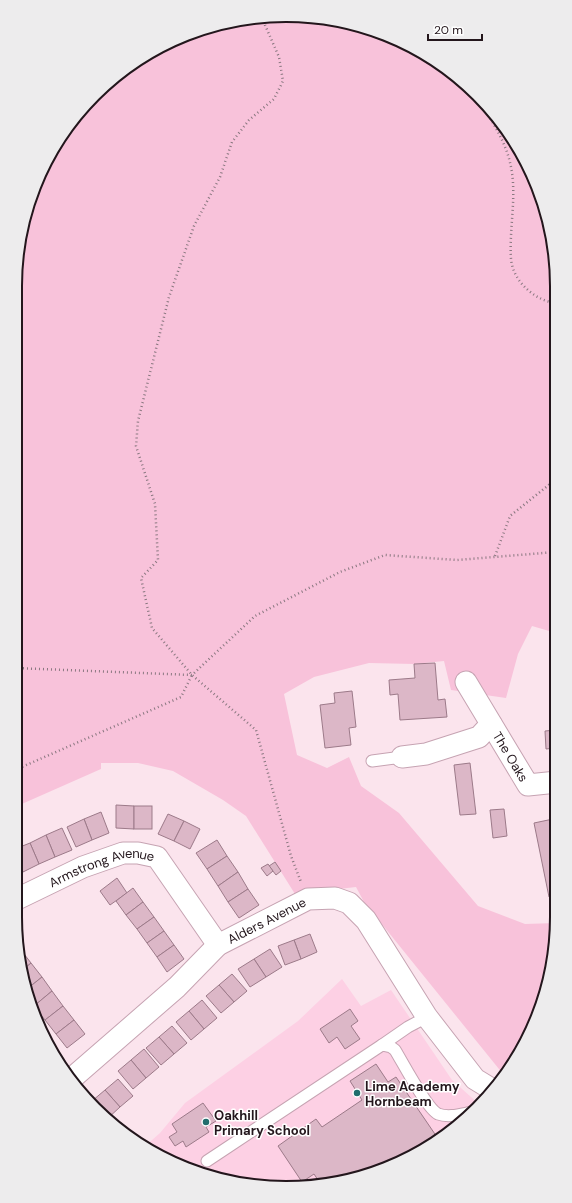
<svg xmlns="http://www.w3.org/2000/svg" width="572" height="1203" font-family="'DM Sans',sans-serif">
	<rect width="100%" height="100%" fill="#fbe4ed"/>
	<path fill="#fdd0e4" d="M 342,979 L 361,1006 L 391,990 L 452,1080 L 480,1105 L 451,1132 L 406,1160 L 321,1186 L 233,1183 L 150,1152 L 144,1147 L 160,1133 L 185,1103 L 298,1021 Z"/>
	<path fill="#f8c2da" d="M 286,15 L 339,20 L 390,36 L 451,71 L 501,121 L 536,183 L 555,250 L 556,633 L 532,626 L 518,654 L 506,698 L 451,690 L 444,661 L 414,664 L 369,663 L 314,677 L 284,694 L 297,755 L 327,768 L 349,757 L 361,786 L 399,813 L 478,906 L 525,924 L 556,923 L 552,970 L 536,1021 L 503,1074 L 364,902 L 356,887 L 295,894 L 246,816 L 223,800 L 173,771 L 138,763 L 101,763 L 101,769 L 15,807 L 15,286 C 17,268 16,249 21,231 C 48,121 121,48 232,21 C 249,16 269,17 286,15 Z"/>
	<g fill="#dcb7c7" stroke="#9c7a89">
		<path d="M 435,663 L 438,700 L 445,699 L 447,717 L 400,720 L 398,694 L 390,695 L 389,680 L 415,678 L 414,664 Z"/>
		<path d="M 352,691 L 356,727 L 349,728 L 351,745 L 325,748 L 320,705 L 335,703 L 334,693 Z"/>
		<path d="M 556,730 L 556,764 L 555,748 L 546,749 L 545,731 Z"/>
		<path d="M 470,763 L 476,814 L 460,815 L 454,765 Z"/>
		<path d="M 116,805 L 134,806 L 134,829 L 116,828 Z"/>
		<rect x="134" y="806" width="18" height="23"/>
		<path d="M 504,809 L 507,836 L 493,838 L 490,810 Z"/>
		<path d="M 101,812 L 109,833 L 92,840 L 84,819 Z"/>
		<path d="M 168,814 L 184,821 L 174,841 L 158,834 Z"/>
		<path d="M 84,819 L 92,840 L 76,847 L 67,827 Z"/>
		<path d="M 553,819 L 555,830 L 557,830 L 557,896 L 549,897 L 534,823 Z"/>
		<path d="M 184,821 L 200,829 L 190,849 L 174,841 Z"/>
		<path d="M 62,828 L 72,850 L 55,857 L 46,835 Z"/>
		<path d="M 46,835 L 55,857 L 39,864 L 30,843 Z"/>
		<path d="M 217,840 L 227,856 L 207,869 L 196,853 Z"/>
		<path d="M 30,843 L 39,864 L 23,872 L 15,854 L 15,849 Z"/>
		<path d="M 15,854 L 23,872 L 15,875 Z"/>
		<path d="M 227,856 L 238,872 L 218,886 L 207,869 Z"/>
		<path d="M 275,862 L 281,871 L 276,875 L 269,866 Z"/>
		<path d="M 268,864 L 273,871 L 267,876 L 261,868 Z"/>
		<path d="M 238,872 L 248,889 L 228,902 L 218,886 Z"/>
		<path d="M 117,878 L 127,893 L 110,905 L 100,891 Z"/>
		<path d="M 133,888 L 143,902 L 126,915 L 116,901 Z"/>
		<path d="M 248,889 L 259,905 L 239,918 L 228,902 Z"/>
		<path d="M 143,902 L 154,917 L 137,929 L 126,915 Z"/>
		<path d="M 154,917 L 164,931 L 147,943 L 137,929 Z"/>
		<path d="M 164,931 L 174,945 L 157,957 L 147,943 Z"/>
		<path d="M 310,934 L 317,952 L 301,959 L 294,940 Z"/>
		<path d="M 294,940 L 301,959 L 285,965 L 278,946 Z"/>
		<path d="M 174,945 L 184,959 L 167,972 L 157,957 Z"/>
		<path d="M 270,949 L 282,967 L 266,977 L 254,959 Z"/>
		<path d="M 21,950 L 31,963 L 24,969 Z"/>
		<path d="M 254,959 L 266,977 L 250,987 L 238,969 Z"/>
		<path d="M 31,963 L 42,977 L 27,989 L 24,969 Z"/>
		<path d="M 232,974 L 247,991 L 234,1002 L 219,985 Z"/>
		<path d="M 42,977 L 52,991 L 34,1006 L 29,999 L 27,989 Z"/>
		<path d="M 219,985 L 234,1002 L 221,1013 L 206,996 Z"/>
		<path d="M 52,991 L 63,1006 L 45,1020 L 34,1006 Z"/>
		<path d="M 202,1000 L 217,1018 L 204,1029 L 189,1011 Z"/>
		<path d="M 63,1006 L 74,1020 L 56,1034 L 45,1020 Z"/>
		<path d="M 350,1009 L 358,1021 L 351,1026 L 360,1039 L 345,1049 L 337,1037 L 329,1043 L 320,1029 Z"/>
		<path d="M 189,1011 L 204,1029 L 191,1040 L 176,1022 Z"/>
		<path d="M 74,1020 L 85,1034 L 67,1048 L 56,1034 Z"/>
		<path d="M 172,1026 L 187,1043 L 174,1054 L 159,1037 Z"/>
		<path d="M 159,1037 L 174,1054 L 161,1065 L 146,1048 Z"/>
		<path d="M 144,1049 L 159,1067 L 146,1078 L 131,1060 Z"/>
		<path d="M 131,1060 L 146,1078 L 133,1089 L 118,1071 Z"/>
		<path d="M 376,1064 L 388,1082 L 396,1077 L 439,1140 L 406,1160 L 322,1186 L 314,1174 L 302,1182 L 278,1146 L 316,1119 L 322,1127 L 362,1100 L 350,1081 Z"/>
		<path d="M 118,1079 L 133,1096 L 120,1107 L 105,1090 Z"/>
		<path d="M 105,1090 L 120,1107 L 107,1119 L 92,1101 Z"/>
		<path d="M 203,1103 L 216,1121 L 206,1127 L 209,1132 L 186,1147 L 183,1141 L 175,1146 L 169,1137 L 177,1132 L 172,1124 Z"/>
	</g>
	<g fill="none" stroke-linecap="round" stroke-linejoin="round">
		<defs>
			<g id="service">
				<path d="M 372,761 L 402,757"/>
				<path d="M 382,1045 L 408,1027 L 427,1017"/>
				<path d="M 207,1161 L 382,1045 L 391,1047 L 395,1050 C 403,1063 427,1109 438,1114 C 449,1118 461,1114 472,1112"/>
			</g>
			<g id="minor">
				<path id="s1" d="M 466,682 L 528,785 L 557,782"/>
				<path d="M 402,757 L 426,754 L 479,737 L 491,724"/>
				<path id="s2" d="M 15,900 L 83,867 L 123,853 L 138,853 L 157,857 L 218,945"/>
				<path id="s3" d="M 70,1080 L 177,987 L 218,945 L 308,899 L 335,898 L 349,903 L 366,920 L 427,1017 L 475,1079 L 493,1090"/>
			</g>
		</defs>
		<use href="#service" stroke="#c6a3b2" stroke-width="13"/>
		<use href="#minor" stroke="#c6a3b2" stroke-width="23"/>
		<g stroke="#8a7880" stroke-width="2.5" stroke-dasharray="1 3" stroke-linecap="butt">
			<path d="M 264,17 L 265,25 L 279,57 L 283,81 L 274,99 L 249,120 L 232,142 L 220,177 L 194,226 L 169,297 L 138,421 L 136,446 L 155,504 L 158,560 L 141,578 L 152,628 L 192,675 L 256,730 L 291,856 L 301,882"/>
			<path d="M 478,98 C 491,120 506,141 511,167 C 517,197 509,228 511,259 C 513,281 534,300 555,303"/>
			<path d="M 495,556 L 510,516 L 555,480"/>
			<path d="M 15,668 L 192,675 L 255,616 L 340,572 L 385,555 L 457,560 L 556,552"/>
			<path d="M 15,770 L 181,697 L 192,675"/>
		</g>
		<use href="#service" stroke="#fff" stroke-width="11"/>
		<use href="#minor" stroke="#fff" stroke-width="21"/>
	</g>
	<g fill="#216d6d" stroke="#fff" stroke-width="1.5">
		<circle cx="357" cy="1093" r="4"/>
		<circle cx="206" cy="1122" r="4"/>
	</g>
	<g text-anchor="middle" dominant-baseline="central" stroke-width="3" stroke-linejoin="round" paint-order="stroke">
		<g font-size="13" fill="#23161c" stroke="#fff">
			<text stroke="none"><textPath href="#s1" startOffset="87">The Oaks</textPath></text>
			<text stroke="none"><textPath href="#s2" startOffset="94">Armstrong Avenue</textPath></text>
			<text stroke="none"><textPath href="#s3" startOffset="255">Alders Avenue</textPath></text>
		</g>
		<g font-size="13" font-weight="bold" fill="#23161c" stroke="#fff" text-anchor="start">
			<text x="365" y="1086">Lime Academy<tspan x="365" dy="15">Hornbeam</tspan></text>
			<text x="214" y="1115">Oakhill<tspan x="214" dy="15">Primary School</tspan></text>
		</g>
	</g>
	<path d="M0 0H572V1203H0ZM286 22H286A264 264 0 0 1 550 286V917A264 264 0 0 1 286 1181H286A264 264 0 0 1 22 917V286A264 264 0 0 1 286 22Z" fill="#edeced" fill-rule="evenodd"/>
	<path fill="none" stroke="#23161c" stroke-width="2" d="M286 22H286A264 264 0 0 1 550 286V917A264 264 0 0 1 286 1181H286A264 264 0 0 1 22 917V286A264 264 0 0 1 286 22Z"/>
	<path d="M428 34v6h54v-6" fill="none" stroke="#23161c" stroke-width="2"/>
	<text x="434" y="34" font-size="12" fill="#23161c" stroke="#ffffff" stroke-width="3" paint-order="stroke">20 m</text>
</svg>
